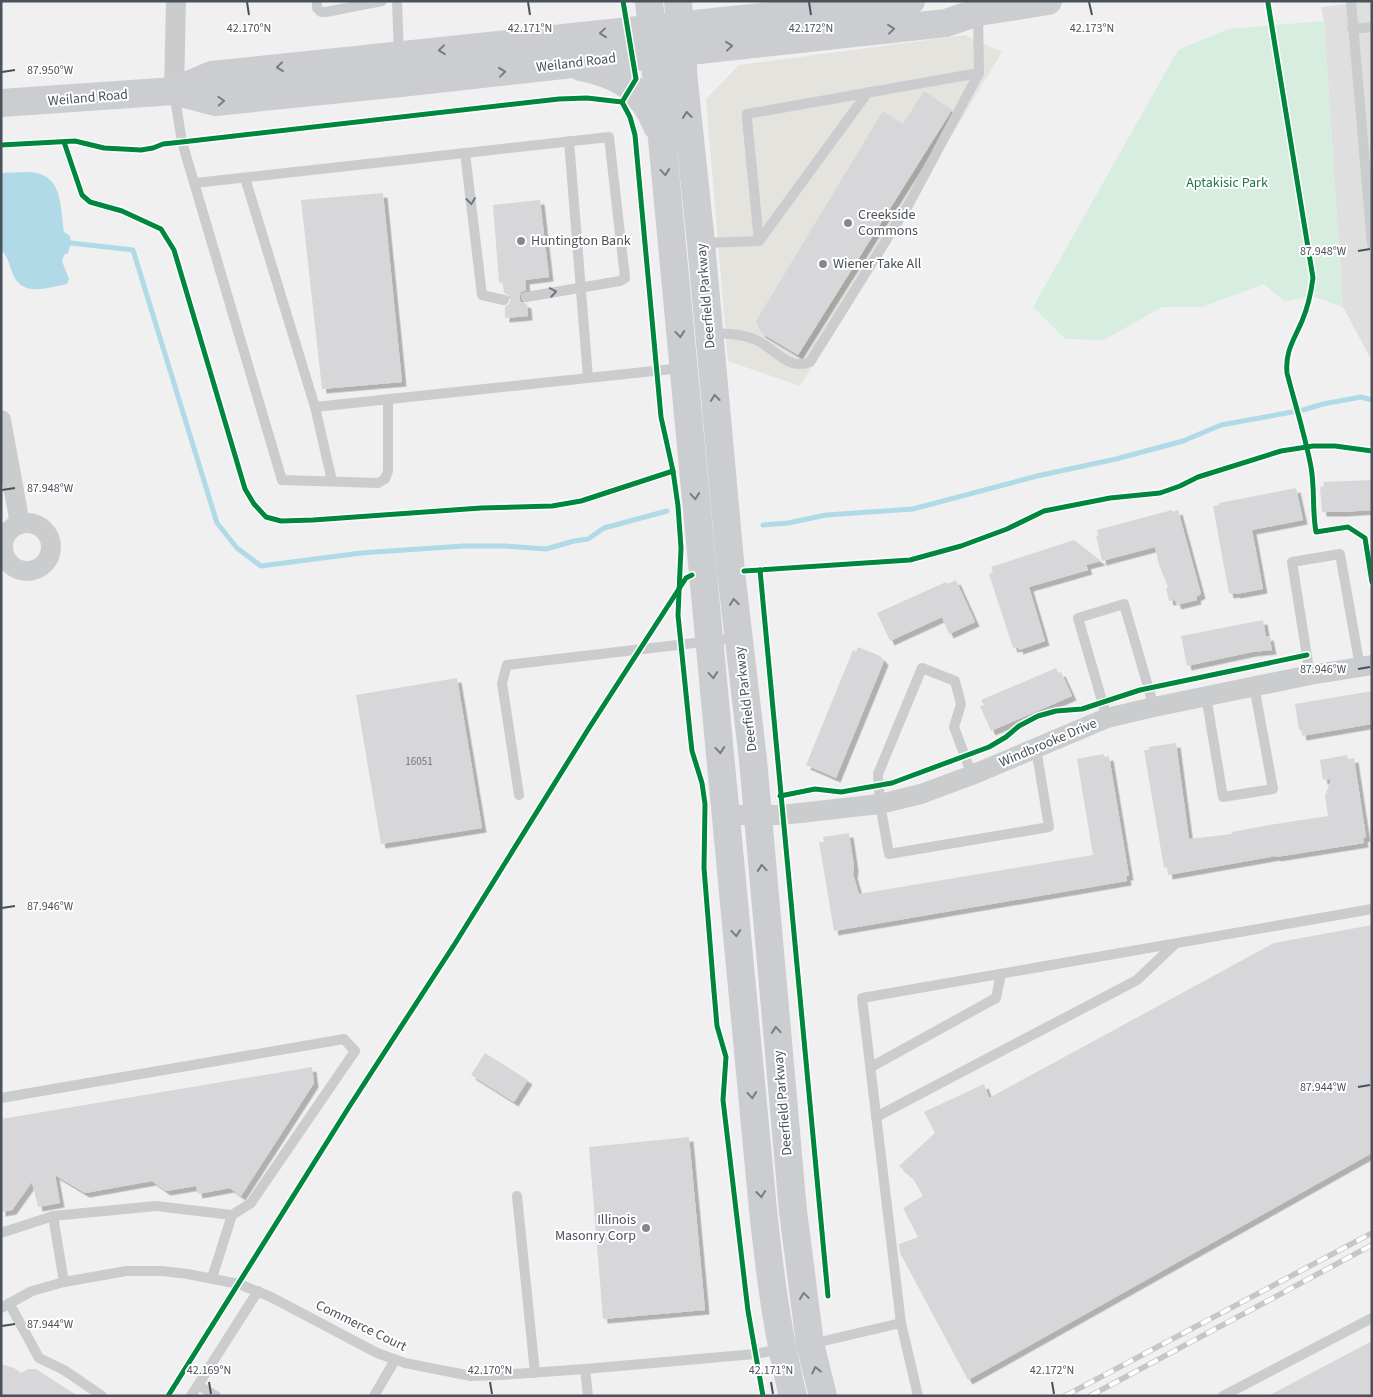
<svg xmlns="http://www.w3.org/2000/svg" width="1373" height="1397" font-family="'Source Sans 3',sans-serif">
	<defs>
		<filter id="shadow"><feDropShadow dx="4.5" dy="4.5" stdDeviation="0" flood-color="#0004"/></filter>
	</defs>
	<rect width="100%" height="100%" fill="#f1f0f0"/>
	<path fill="#e5e3de" d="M 965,35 L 1002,52 L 800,386 L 728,361 L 706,99 L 739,65 Z"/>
	<path fill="#dfdfdf" d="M 1372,1 L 1372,361 L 1343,307 L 1324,21 L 1321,7 Z"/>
	<path fill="#d7ede0" d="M 1324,21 L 1343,307 L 1311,296 L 1285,302 L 1264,284 L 1202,307 L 1162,307 L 1104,340 L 1065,339 L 1033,307 L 1178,50 L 1228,29 Z"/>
	<path fill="#b0dae7" d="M 28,172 C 63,173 60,205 64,232 L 70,236 L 71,243 L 68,253 L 64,255 L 62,261 L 69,279 L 67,284 C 46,288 21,298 12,272 C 9,264 8,256 1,250 L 1,173 Z"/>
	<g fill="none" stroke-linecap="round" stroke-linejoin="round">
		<g stroke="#b0dae7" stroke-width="5">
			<path d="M 71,243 L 133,250 L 217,523 L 237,548 L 261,566 L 361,553 L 463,546 L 505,546 L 546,549 L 574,541 L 588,539 L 604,528 L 667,511"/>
			<path d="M 763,525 L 788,523 L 826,515 L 913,509 L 1037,476 L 1116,459 L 1183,441 L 1221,425 L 1303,410 L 1323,404 L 1361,397 L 1372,400"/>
		</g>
	</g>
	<g fill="#d7d7d9" filter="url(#shadow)">
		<path d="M 924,91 L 952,110 L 798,355 L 761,333 L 756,321 L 883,111 L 903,124 Z"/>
		<path d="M 383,193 L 402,382 L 322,389 L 301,200 Z"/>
		<path d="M 540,200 L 549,277 L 525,280 L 526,290 L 521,292 L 519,298 L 521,302 L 527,304 L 528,316 L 505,318 L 505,307 L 509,304 L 511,298 L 508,295 L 504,293 L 503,283 L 499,282 L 493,205 Z"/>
		<path d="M 1372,480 L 1372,510 L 1343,512 L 1322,512 L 1320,487 L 1324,486 L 1323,482 Z"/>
		<path d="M 1296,488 L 1303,520 L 1252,530 L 1263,589 L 1236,594 L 1235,593 L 1229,594 L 1213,506 L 1219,505 L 1219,503 Z"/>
		<path d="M 1172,510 L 1173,512 L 1178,510 L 1201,594 L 1196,597 L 1197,600 L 1177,605 L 1175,600 L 1169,601 L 1166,588 L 1168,587 L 1159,565 L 1155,547 L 1102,561 L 1096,536 L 1098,536 L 1097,530 Z"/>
		<path d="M 1074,540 L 1101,561 L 1086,565 L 1088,570 L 1029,587 L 1045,641 L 1019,650 L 1018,647 L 1013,648 L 989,574 L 993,572 L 991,567 Z"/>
		<path d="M 956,580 L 975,622 L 949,634 L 942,617 L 890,641 L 877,613 L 946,582 L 947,584 Z"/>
		<path d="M 1263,620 L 1266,637 L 1269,636 L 1272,650 L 1252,652 L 1187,666 L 1181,636 Z"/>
		<path d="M 858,647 L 880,656 L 884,661 L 836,778 L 806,765 L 853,650 L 856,652 Z"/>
		<path d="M 1056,668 L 1058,673 L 1061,672 L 1072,696 L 991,731 L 980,706 L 984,705 L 981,700 Z"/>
		<path d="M 457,678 L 482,828 L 381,844 L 356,695 Z"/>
		<path d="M 1372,691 L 1372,724 L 1302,736 L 1301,730 L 1299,730 L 1295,704 Z"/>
		<path d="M 1176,743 L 1189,839 L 1232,834 L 1232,832 L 1269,825 L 1328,816 L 1325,796 L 1331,779 L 1323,780 L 1320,760 L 1347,755 L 1348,759 L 1354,758 L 1366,837 L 1363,838 L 1364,843 L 1276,857 L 1276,856 L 1168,875 L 1167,867 L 1164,868 L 1144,750 L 1149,750 L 1148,747 Z"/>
		<path d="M 1103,754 L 1105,757 L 1109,756 L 1129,876 L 1126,876 L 1127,881 L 834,931 L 819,842 L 824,842 L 823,837 L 849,833 L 854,866 L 853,874 L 859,894 L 1093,855 L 1077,759 Z"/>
		<path d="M 1372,925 L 1372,1153 L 968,1380 L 900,1253 L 899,1244 L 918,1237 L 903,1208 L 923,1196 L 912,1177 L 899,1166 L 935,1133 L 924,1112 L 984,1084 L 989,1098 L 1274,943 Z"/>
		<path d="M 485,1053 L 528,1080 L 514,1102 L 471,1075 Z"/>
		<path d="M 312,1067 L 314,1083 L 241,1196 L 230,1188 L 198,1194 L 196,1186 L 166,1191 L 152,1181 L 85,1193 L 55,1175 L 60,1203 L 38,1207 L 32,1182 L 12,1210 L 1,1212 L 1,1119 Z"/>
		<path d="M 689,1137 L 705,1310 L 603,1319 L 589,1147 Z"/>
		<path d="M 1372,1341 L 1372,1396 L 1268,1396 Z"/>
		<path d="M 1,1364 L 14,1368 L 21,1373 L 28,1369 L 36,1369 L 78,1396 L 1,1396 Z"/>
	</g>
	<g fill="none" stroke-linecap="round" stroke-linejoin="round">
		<g stroke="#cbccce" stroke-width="10">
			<path d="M 317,1 L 317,8 L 321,12 L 326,12 L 382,1"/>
			<path d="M 397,1 L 399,55"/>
			<path d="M 1351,1 L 1372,244"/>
			<path d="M 1352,29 L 1372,27"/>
			<path d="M 174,92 L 182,142 L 282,480 L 378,483 L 385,479 L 388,471 L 388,399"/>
			<path d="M 569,141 L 588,378"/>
			<path d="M 465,153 L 482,295 L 504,300"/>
			<path d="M 245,178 L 315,407 L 332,481"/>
			<path d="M 195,183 L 609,137 L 625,278 L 620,281 L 526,297"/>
			<path d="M 759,241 L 868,92"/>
			<path d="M 702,243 L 759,241 L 747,119 L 747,114 L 979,73 L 978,13"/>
			<path d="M 710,333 C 725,334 741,333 756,340 C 775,348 787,371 810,362 L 910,202 L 979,73"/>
			<path d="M 315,407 L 682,368"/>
			<path d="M 1310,675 L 1292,562 L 1340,554 L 1360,667"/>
			<path d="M 1206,696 L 1223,797 L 1273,789 L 1254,686"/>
			<path d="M 1107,718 L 1078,618 L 1124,604 L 1154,707"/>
			<path d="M 972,775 L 954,727 L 961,704 L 955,681 L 922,668 L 878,774 L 880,804 L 889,854 L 1049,827 L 1036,748"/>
			<path d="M 519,795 L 502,683 L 507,665 L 737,638"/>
			<path d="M 871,1067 L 996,998 L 1001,974"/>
			<path d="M 1,1098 L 344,1039 L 355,1051 L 251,1203 L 232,1215"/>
			<path d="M 876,1117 L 1137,980 L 1175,944"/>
			<path d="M 517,1196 L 535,1373"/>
			<path d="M 53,1216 L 64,1282"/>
			<path d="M 1,1233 L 53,1216 L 156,1206 L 232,1215 L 212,1278"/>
			<path d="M 9,1303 L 39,1358 L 64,1370 L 102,1396"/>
			<path d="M 1,1308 L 32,1291 L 64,1282 L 126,1271 L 162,1271 L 188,1274 L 239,1284 L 271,1297 L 377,1353 L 405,1363 L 471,1376 L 502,1375 L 585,1369 L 755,1354 L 782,1349"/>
			<path d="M 811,1344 L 901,1323"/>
			<path d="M 585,1369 L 588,1396"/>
			<path d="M 198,1385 L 216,1396"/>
			<path d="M 191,1396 L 258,1291"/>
			<path d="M 374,1396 L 395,1360"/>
			<path d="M 918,1396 L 901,1323 L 862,998 L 1372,909"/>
			<path d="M 1223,1396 L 1372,1318"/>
		</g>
		<g stroke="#cbccce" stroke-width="20">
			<path d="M 174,91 L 176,1"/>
			<path d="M 1,420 L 20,524"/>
			<circle cx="27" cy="547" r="24"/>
			<path d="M 726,815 L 782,815 L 880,804 L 921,794 L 972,775 L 1107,718 L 1154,707 L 1310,675 L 1372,665"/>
		</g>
		<g stroke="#cbcdd0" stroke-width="28">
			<path d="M 649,1 L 763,1210 C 770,1274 777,1333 793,1396"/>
			<path d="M 678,1 L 684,82 L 701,243 L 731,572 L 753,760 L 793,1211 L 810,1344 L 823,1396"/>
			<path d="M 581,67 C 620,75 641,88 657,126"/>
			<path d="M 174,91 L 215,102 L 401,83 L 946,23 L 978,12 L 1048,1"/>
			<path d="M 1,103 L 174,91 L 212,75 C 445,50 678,27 911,1"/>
		</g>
		<defs>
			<g id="rail">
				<path d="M 1065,1396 L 1372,1233"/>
				<path d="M 1090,1396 L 1372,1245"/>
			</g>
		</defs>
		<use href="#rail" stroke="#c6c6c8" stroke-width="5.5"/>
		<use href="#rail" stroke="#fff" stroke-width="4" stroke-dasharray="11" stroke-linecap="butt"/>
		<defs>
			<g id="cycleway">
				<path d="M 1268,3 L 1313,278 C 1311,293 1308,307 1302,321 C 1294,340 1285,351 1287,373 C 1295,404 1305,435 1311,467 C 1315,489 1312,510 1316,532 L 1348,527 L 1365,538 L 1372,582"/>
				<path d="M 622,102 L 630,117 L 635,135 L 661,417 L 673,471 L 678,506 L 681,548 L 678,615 L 690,733 L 692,751 L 702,783 L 705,804 L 704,868 L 713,980 L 717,1026 L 726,1057 L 723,1100 L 748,1311 L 763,1396"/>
				<path d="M 622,102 L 636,79 L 623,1"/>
				<path d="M 64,142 L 82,195 L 90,202 L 122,211 L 161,229 L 174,250 L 245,489 L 254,504 L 266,517 L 281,521 L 313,520 L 481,508 L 552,506 L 581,501 L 673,471"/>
				<path d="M 1,145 L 75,141 L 104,148 L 141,150 L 153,148 L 163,144 L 182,142 L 559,99 L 587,98 L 622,102"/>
				<path d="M 760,570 L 828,1296"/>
				<path d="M 744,571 L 910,560 L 961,546 L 1007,529 L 1044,511 L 1110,498 L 1160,493 L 1180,486 L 1198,477 L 1281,451 L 1313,446 L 1335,446 L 1372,451"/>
				<path d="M 780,796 L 815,789 L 841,792 L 892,783 L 989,747 L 1006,737 L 1019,726 L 1038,716 L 1056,711 L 1082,709 L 1140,690 L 1307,655"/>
				<path d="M 168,1396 L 349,1107 L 456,942 L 589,728 L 686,578 L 692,575"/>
			</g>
		</defs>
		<use href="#cycleway" stroke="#fff" stroke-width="8"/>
		<use href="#cycleway" stroke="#00873e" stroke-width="5"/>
	</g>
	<defs><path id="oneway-chevron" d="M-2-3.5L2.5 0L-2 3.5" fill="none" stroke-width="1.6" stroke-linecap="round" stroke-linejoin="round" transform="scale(1.25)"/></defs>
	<g stroke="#767d84">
		<use href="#oneway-chevron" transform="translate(891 29) rotate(-6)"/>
		<use href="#oneway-chevron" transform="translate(603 33) rotate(174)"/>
		<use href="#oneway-chevron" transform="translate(729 46) rotate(-6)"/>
		<use href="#oneway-chevron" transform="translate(442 50) rotate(174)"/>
		<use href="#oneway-chevron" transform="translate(280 67) rotate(174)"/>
		<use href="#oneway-chevron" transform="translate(502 72) rotate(-6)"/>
		<use href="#oneway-chevron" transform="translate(221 101) rotate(-3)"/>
		<use href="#oneway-chevron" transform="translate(687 115) rotate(-96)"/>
		<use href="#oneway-chevron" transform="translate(665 172) rotate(85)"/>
		<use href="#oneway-chevron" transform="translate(680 334) rotate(85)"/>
		<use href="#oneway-chevron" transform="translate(715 398) rotate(-96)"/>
		<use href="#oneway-chevron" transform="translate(695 496) rotate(85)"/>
		<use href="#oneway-chevron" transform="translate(734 602) rotate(-96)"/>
		<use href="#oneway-chevron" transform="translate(713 675) rotate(85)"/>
		<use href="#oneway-chevron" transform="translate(720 750) rotate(85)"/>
		<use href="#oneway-chevron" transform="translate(762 868) rotate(-95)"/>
		<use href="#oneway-chevron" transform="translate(736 933) rotate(85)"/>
		<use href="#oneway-chevron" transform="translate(776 1030) rotate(-95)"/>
		<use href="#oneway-chevron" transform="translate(752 1095) rotate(85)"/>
		<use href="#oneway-chevron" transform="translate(761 1194) rotate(84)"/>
		<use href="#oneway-chevron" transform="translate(804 1296) rotate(-98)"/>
		<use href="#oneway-chevron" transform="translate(816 1370) rotate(-102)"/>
	</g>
	<g stroke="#70777e">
		<use href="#oneway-chevron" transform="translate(471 201) rotate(83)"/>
		<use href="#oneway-chevron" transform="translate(553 292) rotate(-10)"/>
	</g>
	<path fill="none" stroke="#49525b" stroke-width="2" d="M 247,2 L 249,15M 528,2 L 530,15M 809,2 L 811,15M 1089,2 L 1092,15M 2,72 L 15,70M 1358,251 L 1370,249M 2,490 L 15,488M 1358,669 L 1370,667M 2,908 L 15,906M 1358,1087 L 1370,1085M 2,1326 L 15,1324M 209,1382 L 211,1394M 490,1382 L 492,1394M 771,1382 L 773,1394M 1052,1382 L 1054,1394"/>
	<g fill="#84898f" stroke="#fff" stroke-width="2">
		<circle cx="848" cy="223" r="5"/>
		<circle cx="521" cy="241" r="5"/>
		<circle cx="823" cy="264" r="5"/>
		<circle cx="646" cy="1228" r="5"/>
	</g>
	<g text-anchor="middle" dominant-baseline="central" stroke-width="4" stroke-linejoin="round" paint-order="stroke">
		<g font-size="11" fill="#6e757c">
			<text x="419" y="761">16051</text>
		</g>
		<g font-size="14" fill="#49525b" stroke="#fff">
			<text transform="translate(576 63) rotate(-7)">Weiland Road</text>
			<text transform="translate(88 98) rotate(-5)">Weiland Road</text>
			<text transform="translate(706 296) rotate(-95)">Deerfield Parkway</text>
			<text transform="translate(746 699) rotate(-97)">Deerfield Parkway</text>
			<text transform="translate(1048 743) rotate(-23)">Windbrooke Drive</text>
			<text transform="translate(783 1103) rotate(-95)">Deerfield Parkway</text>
			<text transform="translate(361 1326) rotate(26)">Commerce Court</text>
		</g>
		<g font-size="14" fill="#20764e" stroke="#fff">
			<text x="1227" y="183">Aptakisic Park</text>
		</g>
		<g font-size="14" fill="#49525b" stroke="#fff" text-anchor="start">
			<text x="858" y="215">Creekside<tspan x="858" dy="16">Commons</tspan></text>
			<text x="531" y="241">Huntington Bank</text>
			<text x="833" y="264">Wiener Take All</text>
			<text x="636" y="1220" text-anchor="end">Illinois<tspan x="636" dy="16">Masonry Corp</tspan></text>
		</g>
	</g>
	<g font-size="12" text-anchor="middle" fill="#49525b" stroke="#fff" stroke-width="4" stroke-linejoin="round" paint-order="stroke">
		<text x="249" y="32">42.170°N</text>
		<text x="530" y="32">42.171°N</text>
		<text x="811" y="32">42.172°N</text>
		<text x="1092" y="32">42.173°N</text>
		<text x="50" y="74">87.950°W</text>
		<text x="1323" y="255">87.948°W</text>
		<text x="50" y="492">87.948°W</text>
		<text x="1323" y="673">87.946°W</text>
		<text x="50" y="910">87.946°W</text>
		<text x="1323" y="1091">87.944°W</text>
		<text x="50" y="1328">87.944°W</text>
		<text x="209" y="1374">42.169°N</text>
		<text x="490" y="1374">42.170°N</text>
		<text x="771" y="1374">42.171°N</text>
		<text x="1052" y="1374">42.172°N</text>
	</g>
	<rect width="1373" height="1397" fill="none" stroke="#49525b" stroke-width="5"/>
</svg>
